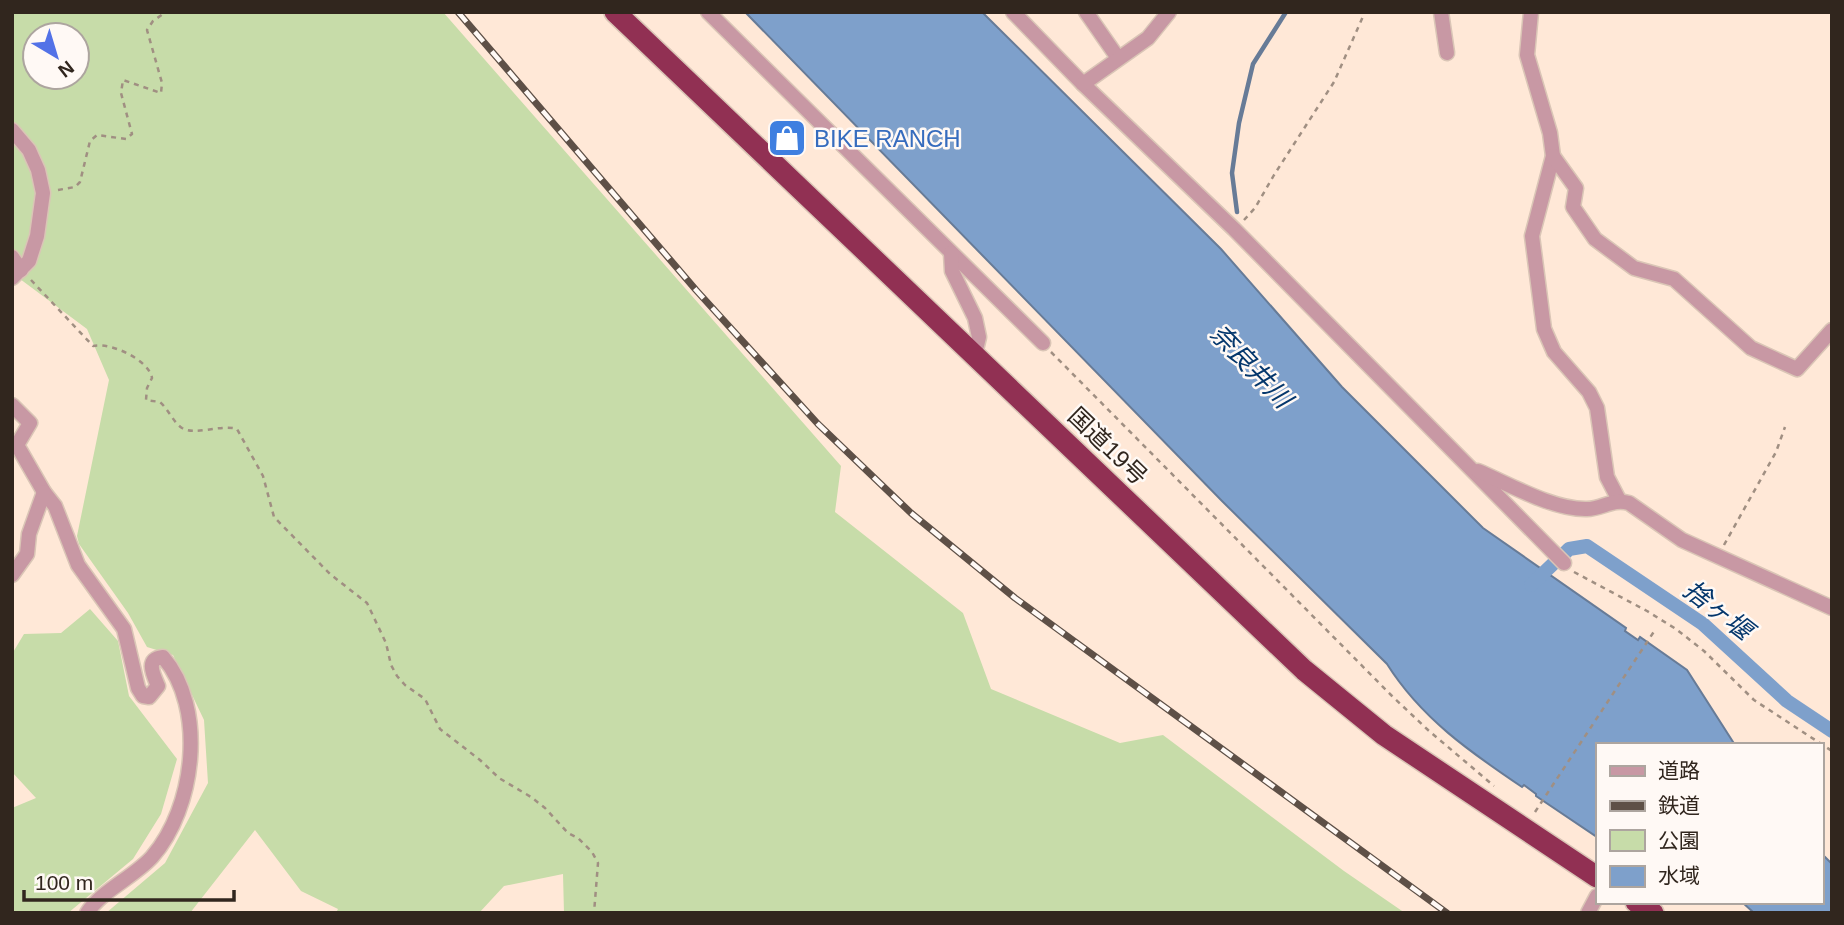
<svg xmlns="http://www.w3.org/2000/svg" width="1844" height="925" font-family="Helvetica,'Noto Sans JP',sans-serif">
	<rect width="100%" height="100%" fill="#ffe8d7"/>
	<g fill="#c7dca9" fill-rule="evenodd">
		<path d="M 12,12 L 443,12 L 841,466 L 835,512 L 963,613 L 991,689 L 1120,743 L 1163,735 L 1344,871 L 1405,913 L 564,913 L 563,874 L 504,886 L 479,913 L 336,913 L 338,909 L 301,891 L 255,830 L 190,913 L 106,913 L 165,863 L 208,783 L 204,720 L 173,655 L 147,647 L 128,613 L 79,544 L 77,536 L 109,380 L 87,329 L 12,273 ZM 35,35 L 77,35 L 77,77 L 35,77 Z"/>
		<path d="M 90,609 L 118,641 L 129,696 L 177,759 L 161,814 L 133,859 L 68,913 L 12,913 L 12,808 L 36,798 L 12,772 L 12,654 L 24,634 L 61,633 Z"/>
	</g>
	<g fill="#7ea0cb" stroke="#677b97" stroke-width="2">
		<path d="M 745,12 L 982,12 L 1221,249 L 1342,387 L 1483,528 L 1626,628 L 1625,631 L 1638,640 L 1640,637 L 1687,670 L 1735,745 L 1597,745 L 1597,837 L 1536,796 L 1536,794 L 1524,785 L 1522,787 C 1470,752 1421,718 1387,664 L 1222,501 Z"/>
		<path d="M 1821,853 L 1832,864 L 1832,913 L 1754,913 L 1742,902 L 1821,902 Z"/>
	</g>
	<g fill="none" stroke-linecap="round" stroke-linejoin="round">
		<path stroke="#677b97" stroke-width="4.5" d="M 1237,212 L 1232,173 L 1239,123 L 1253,64 L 1286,12"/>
		<g stroke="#7ea0cb" stroke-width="14">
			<path d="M 1564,554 L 1569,549 L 1587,546 L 1703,624 L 1787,701 L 1832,731"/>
			<path d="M 1531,585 L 1553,564"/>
		</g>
		<defs>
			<g id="minor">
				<path d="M 708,12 L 1043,343"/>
				<path d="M 1013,12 L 1083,84 L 1234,229 L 1564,563"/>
				<path d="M 1086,12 L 1118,58"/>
				<path d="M 1441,12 L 1447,53"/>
				<path d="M 1531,12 L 1527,55 L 1550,133 L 1553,156 L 1532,236 L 1544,329 L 1554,352 L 1589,392 L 1597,408 L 1607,477 L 1619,500"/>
				<path d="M 1083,84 L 1148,38 L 1169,12"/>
				<path d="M 12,130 L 29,150 L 38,170 L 43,193 L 37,236 L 29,261 L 12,278"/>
				<path d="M 1553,156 L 1576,188 L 1573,207 L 1595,239 L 1634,268 L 1674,279 L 1751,348 L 1797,369 L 1832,330"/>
				<path d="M 951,253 L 952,271 L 975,318 L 979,337 L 975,354"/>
				<path d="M 12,257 L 21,270"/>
				<path d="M 12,405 L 30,423 L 17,445 L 44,492 L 55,506 L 78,565 L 124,629 L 138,688 L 143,696 L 149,697 L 158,686 C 153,674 145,659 163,657 C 207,708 195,808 152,857 C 134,877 101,891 87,913"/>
				<path d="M 1478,471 C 1509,484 1553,510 1587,509 C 1602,509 1613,498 1629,503 L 1682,540 L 1832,608"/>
				<path d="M 12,575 L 27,554 L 29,534 L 44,492"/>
				<path d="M 1588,913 L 1597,896"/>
			</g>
			<g id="highway">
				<path d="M 615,12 L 1304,670 L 1384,735 L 1597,877"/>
				<path d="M 1636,902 L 1653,913"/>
			</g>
		</defs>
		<use href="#minor" stroke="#dac5b6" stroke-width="17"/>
		<use href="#highway" stroke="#dac5b6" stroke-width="24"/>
		<g stroke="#a08f82" stroke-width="2.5" stroke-dasharray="5 5" stroke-linecap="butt">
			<path d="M 177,12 L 194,12"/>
			<path d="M 58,190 L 75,187 L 80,182 L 90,141 L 97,135 L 126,139 L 132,134 L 121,93 L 123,80 L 161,93 L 162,83 L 147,30 L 153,21 L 166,12"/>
			<path d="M 1244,220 L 1255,208 L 1274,175 L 1334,82 L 1365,12"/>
			<path d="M 31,280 L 93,346 C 111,342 149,360 152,378 L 147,388 L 146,400 L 160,402 C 169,410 173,422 182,428 C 195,436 220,424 237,429 L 263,476 L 274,517 L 330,574 L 367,603 L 386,643 L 391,665 L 397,676 L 405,685 L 425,699 L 440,729 L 480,760 L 499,778 L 531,797 L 545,808 L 568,833 L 578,838 L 592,852 L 598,863 L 594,913"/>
			<path d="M 1051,352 L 1392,696 L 1428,730 L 1494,786"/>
			<path d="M 1724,545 L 1776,452 L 1785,427"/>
			<path d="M 1574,572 L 1647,611 L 1676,629 L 1704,651 L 1754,700 L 1832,751"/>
			<path d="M 1535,812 L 1655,630"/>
		</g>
		<use href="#minor" stroke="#c898a4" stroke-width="14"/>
		<use href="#highway" stroke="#913053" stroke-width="21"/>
		<defs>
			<path id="rail" d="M 458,12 L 696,290 L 818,424 L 911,513 L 1015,598 L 1447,913"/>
		</defs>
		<use href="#rail" stroke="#5e5047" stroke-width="7"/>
		<use href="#rail" stroke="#fff9f5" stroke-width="4.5" stroke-dasharray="13" stroke-linecap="butt"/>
	</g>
	<defs>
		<symbol id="shop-square" viewBox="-11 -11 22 22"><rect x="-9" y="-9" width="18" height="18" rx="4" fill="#3f7fe0" stroke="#fff9f5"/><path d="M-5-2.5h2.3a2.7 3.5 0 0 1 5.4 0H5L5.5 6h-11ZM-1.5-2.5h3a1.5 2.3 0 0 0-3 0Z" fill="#fff"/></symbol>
	</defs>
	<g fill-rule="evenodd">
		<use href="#shop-square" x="765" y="116" width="44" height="44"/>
	</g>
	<g text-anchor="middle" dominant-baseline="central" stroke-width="5" stroke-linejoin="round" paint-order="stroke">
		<g font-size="24" fill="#366cbe" stroke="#fff9f5" text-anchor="start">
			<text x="814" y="138">BIKE RANCH</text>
		</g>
		<g font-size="24" fill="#31261e" stroke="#fff9f5">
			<text transform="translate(1108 446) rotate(44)">国道19号</text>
		</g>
		<g font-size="26" font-style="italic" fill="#05376c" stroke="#fff9f5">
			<text transform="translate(1251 366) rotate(46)">奈良井川</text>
			<text transform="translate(1718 610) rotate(38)">捨ヶ堰</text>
		</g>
	</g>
	<rect width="1844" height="925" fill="none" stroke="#31261e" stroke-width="28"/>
	<rect x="1596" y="743" width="228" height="161" fill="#fff9f5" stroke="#ada59f" stroke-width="2"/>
	<rect x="1610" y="766" width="35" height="10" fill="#c898a4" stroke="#ada59f" stroke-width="2"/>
	<text x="1658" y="778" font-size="21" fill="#31261e">道路</text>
	<rect x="1610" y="801" width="35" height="10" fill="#5e5047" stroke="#ada59f" stroke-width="2"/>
	<text x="1658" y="813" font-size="21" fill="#31261e">鉄道</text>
	<rect x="1610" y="830" width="35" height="21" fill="#c7dca9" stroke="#ada59f" stroke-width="2"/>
	<text x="1658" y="848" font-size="21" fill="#31261e">公園</text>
	<rect x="1610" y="866" width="35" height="21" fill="#7ea0cb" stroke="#ada59f" stroke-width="2"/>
	<text x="1658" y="883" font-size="21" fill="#31261e">水域</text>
	<g transform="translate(56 56) rotate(142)"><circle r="33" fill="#fff9f5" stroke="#ada59f" stroke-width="2"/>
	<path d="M0-5L12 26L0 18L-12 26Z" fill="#5372e7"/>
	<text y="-10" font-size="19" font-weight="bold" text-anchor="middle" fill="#31261e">N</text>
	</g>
	<path d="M24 890v10h210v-10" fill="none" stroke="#31261e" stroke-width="3.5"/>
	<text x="35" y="890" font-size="21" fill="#31261e" stroke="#fff9f5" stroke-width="5" paint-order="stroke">100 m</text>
</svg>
